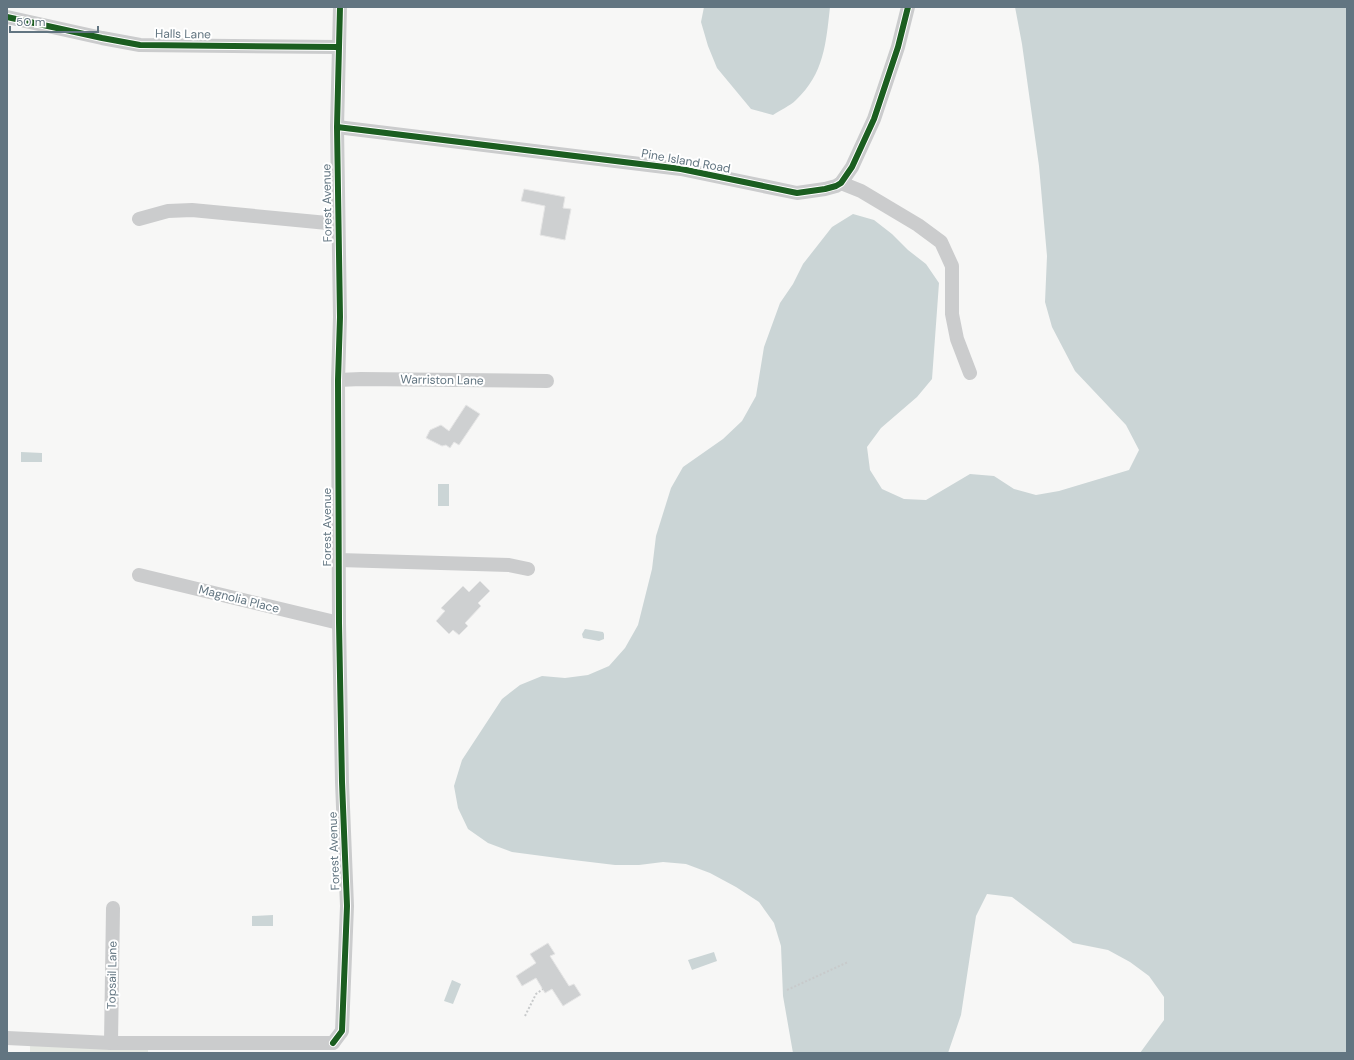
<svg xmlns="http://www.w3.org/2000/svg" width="1354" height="1060" font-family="'DM Sans',sans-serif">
	<rect width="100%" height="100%" fill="#f7f7f6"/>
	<path fill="#e6e9e3" d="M 30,1044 L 148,1046 L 148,1053 L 30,1053 Z"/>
	<g fill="#cbd5d6">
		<path d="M 704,7 L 830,7 C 826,43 824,74 796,100 C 790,106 780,110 773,115 L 751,109 L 717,68 L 708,46 L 701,22 Z"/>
		<path d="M 1015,7 L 1347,7 L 1347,1053 L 1140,1053 L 1164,1020 L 1164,997 L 1149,976 L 1130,962 L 1108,950 L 1073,943 L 1012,897 L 987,894 L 976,916 L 961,1015 L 948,1053 L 793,1053 L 783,996 L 781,946 L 774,923 L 759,902 L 736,887 L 710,873 L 686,864 L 663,862 L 639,865 L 615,865 L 565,859 L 512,852 L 488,843 L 468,829 L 458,808 L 454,786 L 462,760 L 502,699 L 520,685 L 542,676 L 565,678 L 588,675 L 609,666 L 625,648 L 638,625 L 652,569 L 656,536 L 671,488 L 683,467 L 723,439 L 742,421 L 756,396 L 764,347 L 780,303 L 793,284 L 803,264 L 832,227 L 853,214 L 874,220 L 892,234 L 908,250 L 926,264 L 939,283 L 932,379 L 917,397 L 881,428 L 867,447 L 870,470 L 882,489 L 904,499 L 926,500 L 970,474 L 994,476 L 1014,489 L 1036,495 L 1059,491 L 1129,470 L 1139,450 L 1126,425 L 1075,371 L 1052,327 L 1045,302 L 1047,256 L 1039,166 L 1022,44 Z"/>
		<path d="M 21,452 L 42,453 L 42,462 L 21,462 Z"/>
		<rect x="438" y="484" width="11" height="22"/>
		<path d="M 585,629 L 603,632 L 604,634 L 604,639 L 599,641 L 583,638 L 582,634 Z"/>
		<path d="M 273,915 L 273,926 L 252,926 L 252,916 Z"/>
		<path d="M 714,952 L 717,961 L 692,970 L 688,960 Z"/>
		<path d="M 452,980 L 461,984 L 453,1004 L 444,1001 Z"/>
	</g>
	<g fill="#ced0d1" stroke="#e6e6e6">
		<path d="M 524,189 L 565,197 L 563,208 L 571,209 L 565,240 L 540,235 L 545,206 L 521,201 Z"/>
		<path d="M 466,405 L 480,414 L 459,445 L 454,442 L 450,448 L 446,445 L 442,446 L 426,438 L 430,430 L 441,425 L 449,431 Z"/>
		<path d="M 480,581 L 490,591 L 478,603 L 481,606 L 465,623 L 468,626 L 459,635 L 453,630 L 449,634 L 436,621 L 445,611 L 441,608 L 463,586 L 469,592 Z"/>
		<path d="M 548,943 L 555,954 L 550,956 L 569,986 L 574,984 L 581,995 L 563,1006 L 552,989 L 545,993 L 536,978 L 522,986 L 516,976 L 536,963 L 530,954 Z"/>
	</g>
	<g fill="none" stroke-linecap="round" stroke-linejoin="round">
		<g stroke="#c8cacb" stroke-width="2" stroke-dasharray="2 2" stroke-linecap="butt">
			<path d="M 787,990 L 848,962"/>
			<path d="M 525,1016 L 536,994 L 543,989"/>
		</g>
		<g stroke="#cbcccd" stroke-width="14">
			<path d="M 7,17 L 102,38 L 140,45 L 338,47"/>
			<path d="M 337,127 L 681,169 L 797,193 L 825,189 L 836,186 L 841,183 L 852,167 L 874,119 L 898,47 L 908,7"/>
			<path d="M 841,183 L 861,191 L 918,225 L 941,242 L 952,266 L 952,314 L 957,339 L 970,373"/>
			<path d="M 139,219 L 168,211 L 192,210 L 338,224"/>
			<path d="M 338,380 L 361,379 L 547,381"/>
			<path d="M 339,560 L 509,565 L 528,569"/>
			<path d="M 139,575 L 339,623"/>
			<path d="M 7,1038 L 111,1043 L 333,1043"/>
			<path d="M 111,1043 L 113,908"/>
			<path d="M 333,1043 L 342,1031 L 347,906 L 342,782 L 339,623 L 338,380 L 340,317 L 337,127 L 340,7"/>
		</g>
		<defs>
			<g id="cycleway">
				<path d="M 7,17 L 102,38 L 140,45 L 338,47"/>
				<path d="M 337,127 L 681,169 L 797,193 L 825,189 L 836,186 L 841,183 L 852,167 L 874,119 L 898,47 L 908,7"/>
				<path d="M 333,1043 L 342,1031 L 347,906 L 342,782 L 339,623 L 338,380 L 340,317 L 337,127 L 340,7"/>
			</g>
		</defs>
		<use href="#cycleway" stroke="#fff" stroke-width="8"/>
		<use href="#cycleway" stroke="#1b5e20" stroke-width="6"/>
	</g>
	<g text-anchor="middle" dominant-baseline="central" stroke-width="4" stroke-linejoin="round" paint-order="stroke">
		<g font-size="12" fill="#627581" stroke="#fff">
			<text transform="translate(183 34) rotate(1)">Halls Lane</text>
			<text transform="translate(686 161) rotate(10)">Pine Island Road</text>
			<text transform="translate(327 203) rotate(-91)">Forest Avenue</text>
			<text transform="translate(442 380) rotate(1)">Warriston Lane</text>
			<text transform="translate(327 527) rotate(-90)">Forest Avenue</text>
			<text transform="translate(239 599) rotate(14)">Magnolia Place</text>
			<text transform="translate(334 851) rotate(-92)">Forest Avenue</text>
			<text transform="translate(112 975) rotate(-89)">Topsail Lane</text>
		</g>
	</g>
	<rect width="1354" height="1060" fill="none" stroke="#627581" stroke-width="16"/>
	<path d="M10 26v6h88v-6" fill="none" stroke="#627581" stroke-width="2"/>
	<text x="16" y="26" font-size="12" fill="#627581" stroke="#ffffff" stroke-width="3" paint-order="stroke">50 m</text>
</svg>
